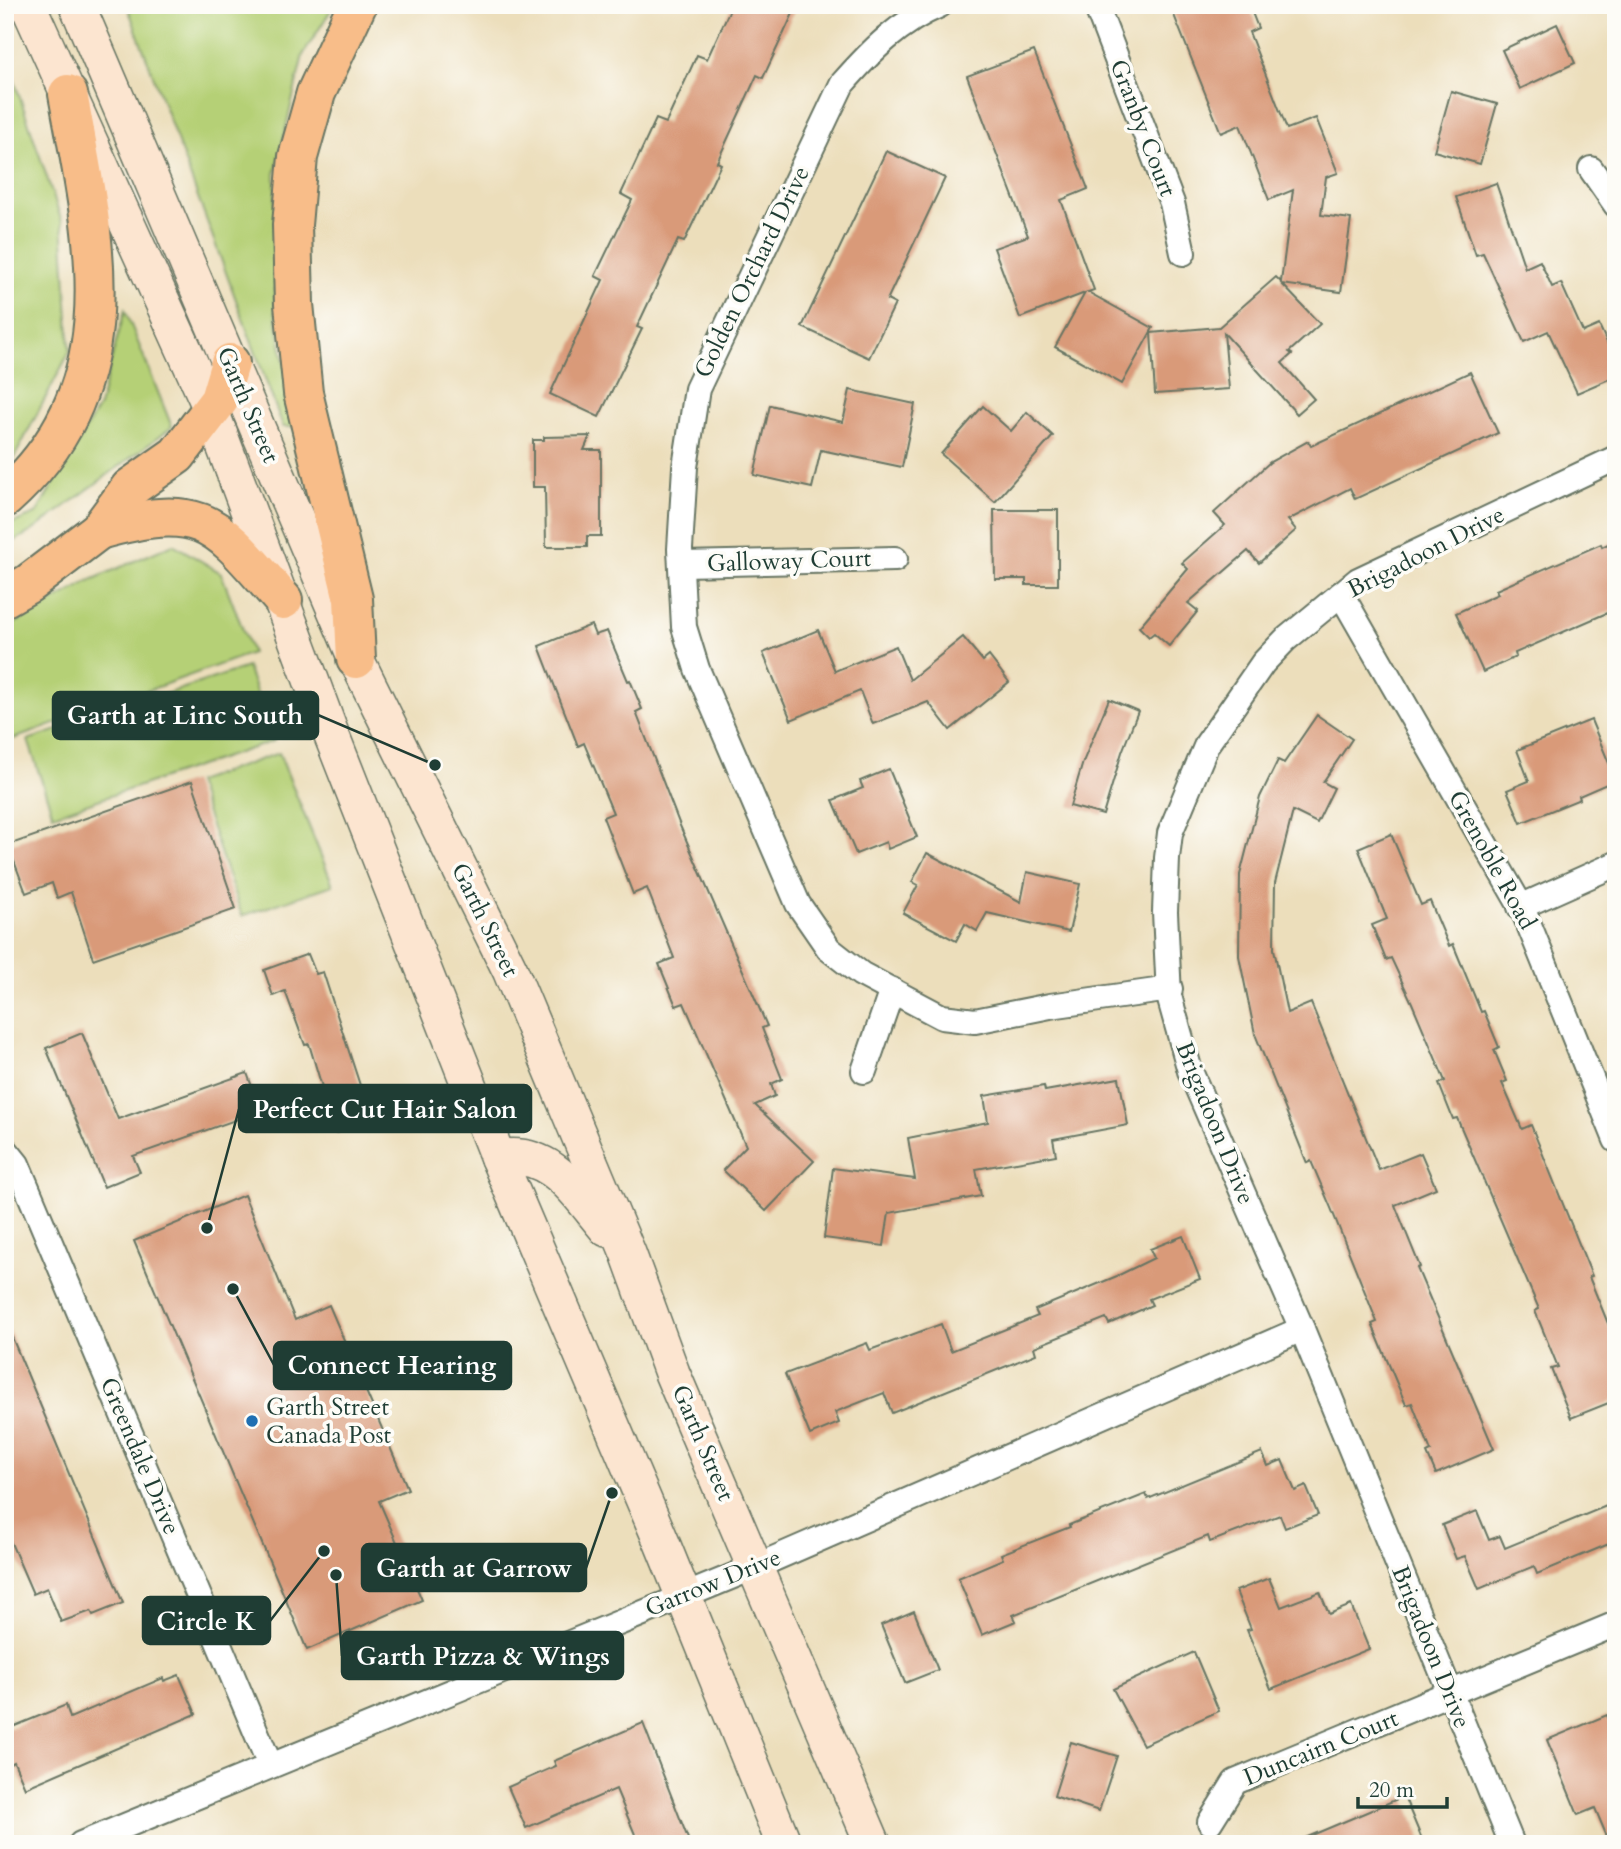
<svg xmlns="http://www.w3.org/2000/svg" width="1621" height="1849" font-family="Cardo,serif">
	<rect width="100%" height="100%" fill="#fdfcf7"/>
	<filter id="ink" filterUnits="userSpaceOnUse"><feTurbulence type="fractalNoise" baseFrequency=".0143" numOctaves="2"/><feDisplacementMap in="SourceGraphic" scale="14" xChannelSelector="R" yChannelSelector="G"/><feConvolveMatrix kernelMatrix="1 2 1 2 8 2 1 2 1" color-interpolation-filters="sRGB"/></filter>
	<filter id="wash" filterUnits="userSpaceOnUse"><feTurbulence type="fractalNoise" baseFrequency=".00686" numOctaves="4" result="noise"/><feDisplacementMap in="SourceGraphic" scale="28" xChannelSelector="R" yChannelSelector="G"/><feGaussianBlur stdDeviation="1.57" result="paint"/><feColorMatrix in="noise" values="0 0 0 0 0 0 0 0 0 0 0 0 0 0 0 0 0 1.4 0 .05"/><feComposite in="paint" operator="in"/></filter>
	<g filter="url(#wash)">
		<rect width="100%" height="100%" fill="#ecdebb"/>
		<g fill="#b5d076" stroke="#6a8655" stroke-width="2">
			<path d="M 127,5 L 334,5 L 303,55 L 275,174 L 275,311 L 296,427 L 283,427 Z"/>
			<path d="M 5,53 L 62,222 L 70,351 L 13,460 L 5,464 Z"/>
			<path d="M 125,310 L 172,427 L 32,531 L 5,546 L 5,526 L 36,514 L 99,406 Z"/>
			<path d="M 173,544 L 221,573 L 252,653 L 5,742 L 5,629 L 89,581 Z"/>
			<path d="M 247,667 L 274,741 L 53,815 L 28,740 Z"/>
			<path d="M 279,753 L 333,885 L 242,916 L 196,782 Z"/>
		</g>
		<g id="blocks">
			<g fill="#d99a79">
				<path d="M 732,5 L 797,5 L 763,78 L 757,75 L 717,162 L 721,164 L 684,242 L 678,240 L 637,327 L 642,329 L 599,417 L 550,394 L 603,280 L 595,276 L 632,200 L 621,194 L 656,119 L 666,123 L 697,55 L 707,59 Z"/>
				<path d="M 1170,5 L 1249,5 L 1258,28 L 1249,32 L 1287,129 L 1316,118 L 1338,173 L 1326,177 L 1321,215 L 1351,219 L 1341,292 L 1282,284 L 1320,324 L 1289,352 L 1292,354 L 1282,363 L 1314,399 L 1297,414 L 1224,333 L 1229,389 L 1155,394 L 1151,333 L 1219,327 L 1276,277 L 1281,282 L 1293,190 L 1269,200 L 1240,125 L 1221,133 Z"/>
				<path d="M 1557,24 L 1575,63 L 1520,89 L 1502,50 Z"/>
				<path d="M 1034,51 L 1088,189 L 1061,200 L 1094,290 L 1088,292 L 1153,328 L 1122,384 L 1055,347 L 1085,293 L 1020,318 L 994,248 L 1028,236 L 967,76 Z"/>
				<path d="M 1451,91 L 1497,104 L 1480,164 L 1434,151 Z"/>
				<path d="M 886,151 L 945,178 L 887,300 L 895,304 L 869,358 L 802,327 Z"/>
				<path d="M 1496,183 L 1525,268 L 1540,261 L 1552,287 L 1561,283 L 1583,332 L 1599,325 L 1616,362 L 1616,376 L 1577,393 L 1548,331 L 1524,342 L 1483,253 L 1476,255 L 1456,197 Z"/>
				<path d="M 1470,372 L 1498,433 L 1355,499 L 1350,488 L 1288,520 L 1296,530 L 1259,563 L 1248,551 L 1188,603 L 1198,611 L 1169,646 L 1154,633 L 1149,637 L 1139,627 L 1188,569 L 1182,563 L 1225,525 L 1214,513 L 1270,462 L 1308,441 L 1311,446 Z"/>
				<path d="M 850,390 L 915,404 L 902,467 L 821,450 L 812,488 L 754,475 L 770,405 L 843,422 Z"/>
				<path d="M 983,406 L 1011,431 L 1027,412 L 1053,436 L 995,502 L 941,454 Z"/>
				<path d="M 590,436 L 584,450 L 601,450 L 601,536 L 587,536 L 587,547 L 546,547 L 545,487 L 533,487 L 533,440 L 544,440 L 544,437 Z"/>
				<path d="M 994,510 L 1058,510 L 1058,585 L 1026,585 L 1026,579 L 995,579 Z"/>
				<path d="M 1616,540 L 1616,609 L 1515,653 L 1516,657 L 1483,672 L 1456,613 L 1498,594 L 1496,590 L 1601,544 L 1602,547 Z"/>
				<path d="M 591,625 L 595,635 L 607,631 L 628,681 L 630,680 L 642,709 L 636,712 L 681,828 L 767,1026 L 762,1028 L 782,1079 L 771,1084 L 775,1096 L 755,1105 L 814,1161 L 766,1211 L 723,1170 L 746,1146 L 684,1003 L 676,1006 L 659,964 L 674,958 L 647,888 L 633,894 L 603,817 L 613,813 L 584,743 L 578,746 L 539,646 Z"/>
				<path d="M 818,630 L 835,671 L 896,646 L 910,680 L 963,637 L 983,661 L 989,656 L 1009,682 L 950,730 L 928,702 L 873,724 L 860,691 L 791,720 L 763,653 Z"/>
				<path d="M 1109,699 L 1138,711 L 1122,752 L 1103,815 L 1070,806 L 1083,762 Z"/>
				<path d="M 1317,715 L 1352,739 L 1323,782 L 1334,788 L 1317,823 L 1293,811 L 1275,883 L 1274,949 L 1287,1013 L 1311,1003 L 1379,1170 L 1421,1153 L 1436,1188 L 1395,1205 L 1420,1267 L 1417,1268 L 1494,1449 L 1436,1474 L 1427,1453 L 1431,1451 L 1412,1403 L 1406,1405 L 1387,1360 L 1372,1324 L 1377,1322 L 1331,1208 L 1311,1161 L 1307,1163 L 1255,1034 L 1239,956 L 1240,875 L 1260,797 L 1278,760 L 1284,763 Z"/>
				<path d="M 1591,720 L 1616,780 L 1579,796 L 1580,799 L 1521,823 L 1507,790 L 1529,781 L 1517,750 Z"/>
				<path d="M 889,769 L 917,837 L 888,849 L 886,842 L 856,854 L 833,800 L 863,788 L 860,781 Z"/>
				<path d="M 192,781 L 236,909 L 93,959 L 71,892 L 57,898 L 52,883 L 26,893 L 8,845 Z"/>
				<path d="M 1391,834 L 1421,905 L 1430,901 L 1449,946 L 1453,944 L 1481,1012 L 1484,1011 L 1499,1047 L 1494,1050 L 1507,1081 L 1502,1083 L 1522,1129 L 1531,1125 L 1592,1276 L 1589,1277 L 1616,1343 L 1616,1400 L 1571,1418 L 1551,1369 L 1558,1367 L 1535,1311 L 1539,1309 L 1457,1118 L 1453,1119 L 1439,1084 L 1445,1081 L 1412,1003 L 1391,958 L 1386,960 L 1372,925 L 1387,919 L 1358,848 Z"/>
				<path d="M 927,853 L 1021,902 L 1027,872 L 1080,884 L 1069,932 L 987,913 L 977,931 L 965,924 L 956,941 L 903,913 L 918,885 L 912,882 Z"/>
				<path d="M 308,954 L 316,974 L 323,972 L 372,1122 L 336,1133 L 309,1044 L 305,1045 L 285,991 L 273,996 L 264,970 Z"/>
				<path d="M 82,1033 L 118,1119 L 247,1073 L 261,1111 L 133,1156 L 140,1172 L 104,1187 L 46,1048 Z"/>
				<path d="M 1119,1078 L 1128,1125 L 1053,1139 L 1056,1155 L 976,1169 L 981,1196 L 889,1213 L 884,1246 L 824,1238 L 833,1168 L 915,1179 L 908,1138 L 988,1122 L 984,1096 L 1044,1086 L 1045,1091 Z"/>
				<path d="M 244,1195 L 295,1320 L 329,1305 L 408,1489 L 379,1501 L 422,1600 L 307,1650 L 134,1241 Z"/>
				<path d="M 1183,1236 L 1200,1279 L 1149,1299 L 1152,1305 L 1109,1324 L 1106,1318 L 1034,1347 L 1036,1354 L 892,1413 L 884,1393 L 835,1412 L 839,1423 L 810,1435 L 785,1374 L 867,1343 L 870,1350 L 941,1324 L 951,1351 L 1038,1316 L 1035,1310 L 1117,1276 L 1154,1258 L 1150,1249 Z"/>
				<path d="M 6,1323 L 123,1603 L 93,1615 L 91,1611 L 61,1622 L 47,1588 L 33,1594 L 5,1529 Z"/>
				<path d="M 1262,1452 L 1268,1466 L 1282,1460 L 1295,1491 L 1306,1486 L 1318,1515 L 1285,1528 L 1280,1515 L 1210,1542 L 1208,1536 L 1013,1615 L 1016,1621 L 982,1635 L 958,1578 L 1003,1559 L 1001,1554 L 1070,1527 L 1069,1525 L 1146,1494 L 1148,1499 Z"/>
				<path d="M 1616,1502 L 1616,1541 L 1537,1574 L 1534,1566 L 1479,1589 L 1465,1556 L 1456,1559 L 1442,1525 L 1477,1511 L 1489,1540 L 1500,1536 L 1505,1548 Z"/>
				<path d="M 1269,1578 L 1281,1607 L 1320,1592 L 1329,1614 L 1351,1605 L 1369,1649 L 1271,1689 L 1247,1630 L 1251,1629 L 1236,1591 Z"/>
				<path d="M 914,1611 L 938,1670 L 905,1683 L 881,1625 Z"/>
				<path d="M 1194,1652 L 1219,1711 L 1143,1745 L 1113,1689 Z"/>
				<path d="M 179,1675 L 196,1714 L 25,1788 L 14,1762 L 5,1767 L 5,1730 L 66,1705 L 70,1718 L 163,1678 L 164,1681 Z"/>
				<path d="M 1607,1715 L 1616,1736 L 1616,1844 L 1610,1844 L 1595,1808 L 1578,1815 L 1547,1740 Z"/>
				<path d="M 643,1723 L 690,1844 L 639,1844 L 616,1789 L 526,1828 L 508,1787 L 556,1766 L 554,1761 Z"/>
				<path d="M 1071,1742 L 1117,1756 L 1099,1811 L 1054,1796 Z"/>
				<path d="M 1404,1796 L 1424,1844 L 1291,1844 L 1381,1806 Z"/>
			</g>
		</g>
	</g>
	<g filter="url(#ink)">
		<use href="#blocks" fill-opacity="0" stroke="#677563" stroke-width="2"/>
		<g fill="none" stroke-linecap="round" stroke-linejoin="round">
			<defs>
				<g id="street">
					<path d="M 940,5 C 899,22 871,51 842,84 L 697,389 L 685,467 L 680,549 L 684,627 L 697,669 L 798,904 L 829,949 L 861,974 L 942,1017 L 975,1021 L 1050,1006 L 1170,989"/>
					<path d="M 1096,5 L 1172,203 L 1183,253"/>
					<path d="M 1591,169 L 1616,205"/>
					<path d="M 683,564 L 895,559"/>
					<path d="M 1341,594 L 1523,910 L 1616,1140"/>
					<path d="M 1520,907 L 1616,864"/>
					<path d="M 864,1071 L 892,990"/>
					<path d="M 5,1149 L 17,1164 L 270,1765"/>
					<path d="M 1210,1822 L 1235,1782 L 1616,1624"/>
					<path d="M 81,1844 L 755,1567 L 1302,1329"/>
					<path d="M 1512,1844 L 1302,1329 L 1190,1071 L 1169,996 L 1165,912 L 1167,858 L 1170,833 L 1207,744 L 1263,663 L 1285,640 L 1358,580 L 1616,458"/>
				</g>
				<g id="secondary">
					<path d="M 28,5 L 207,400 L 333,739 L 498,1158 L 662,1543 L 784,1844"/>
					<path d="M 77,5 L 356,659 L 510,970 L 628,1253 L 672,1373 L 873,1844"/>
					<path d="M 498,1158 C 551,1148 576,1193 607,1229"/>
				</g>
				<g id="highway">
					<path d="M 5,498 C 132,385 95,241 68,94"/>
					<path d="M 99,530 C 206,500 216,524 283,600"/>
					<path d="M 5,597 L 28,584 L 99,530 L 130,488 L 177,455 L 219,400 L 230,363"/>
					<path d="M 356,659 L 353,599 L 303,393 L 294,304 L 292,225 L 298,157 L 316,93 L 357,5"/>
				</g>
			</defs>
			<use href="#street" stroke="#677563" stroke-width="28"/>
			<use href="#secondary" stroke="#677563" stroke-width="38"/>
			<use href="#highway" stroke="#677563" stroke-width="42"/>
			<use href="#street" stroke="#fff" stroke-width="24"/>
			<use href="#secondary" stroke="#fce5d0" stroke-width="35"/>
			<use href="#highway" stroke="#f8bd89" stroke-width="38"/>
		</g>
	</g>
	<circle fill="#1f6fb2" stroke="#fdfcf7" stroke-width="2.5" cx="252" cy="1421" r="7"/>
	<g text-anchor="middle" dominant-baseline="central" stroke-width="7" stroke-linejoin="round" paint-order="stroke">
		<g font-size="24" fill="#1f3d34" stroke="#fdfcf7">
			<text transform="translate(1143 128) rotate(69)">Granby Court</text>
			<text transform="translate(752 272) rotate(-64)">Golden Orchard Drive</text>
			<text transform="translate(248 405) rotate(67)">Garth Street</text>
			<text transform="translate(1426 552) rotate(-27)">Brigadoon Drive</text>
			<text transform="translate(789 561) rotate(-2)">Galloway Court</text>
			<text transform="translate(1492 860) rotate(61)">Grenoble Road</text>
			<text transform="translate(485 920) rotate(64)">Garth Street</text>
			<text transform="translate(1215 1123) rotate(68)">Brigadoon Drive</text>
			<text transform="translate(703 1443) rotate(67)">Garth Street</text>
			<text transform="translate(140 1456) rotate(67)">Greendale Drive</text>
			<text transform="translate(713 1583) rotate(-22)">Garrow Drive</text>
			<text transform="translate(1431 1647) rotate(68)">Brigadoon Drive</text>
			<text transform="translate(1321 1748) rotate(-22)">Duncairn Court</text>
		</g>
		<g font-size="24" fill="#1f3d34" stroke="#fdfcf7" text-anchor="start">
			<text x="266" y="1407">Garth Street<tspan x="266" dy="28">Canada Post</tspan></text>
		</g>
	</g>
	<path fill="none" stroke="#1f3d34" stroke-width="2.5" d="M435 765L318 715M207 1228L239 1109M233 1289L274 1365M612 1493L586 1568M324 1551L270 1621M336 1575L342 1656"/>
	<g fill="#1f3d34" stroke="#fdfcf7" stroke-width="2.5">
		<circle cx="435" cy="765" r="7"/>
		<circle cx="207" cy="1228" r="7"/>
		<circle cx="233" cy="1289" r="7"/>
		<circle cx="612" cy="1493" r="7"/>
		<circle cx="324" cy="1551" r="7"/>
		<circle cx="336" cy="1575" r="7"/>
	</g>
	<g fill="#1f3d34" stroke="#1f3d34" stroke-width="2.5">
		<rect x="53" y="692" width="265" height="47" rx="7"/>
		<rect x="239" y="1085" width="292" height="47" rx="7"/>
		<rect x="274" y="1342" width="237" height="47" rx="7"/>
		<rect x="362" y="1544" width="224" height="47" rx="7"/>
		<rect x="143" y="1597" width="127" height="47" rx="7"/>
		<rect x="342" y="1632" width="281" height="47" rx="7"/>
	</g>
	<g font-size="26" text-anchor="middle" font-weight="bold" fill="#fff">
		<text x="185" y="724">Garth at Linc South</text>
		<text x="385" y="1118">Perfect Cut Hair Salon</text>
		<text x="392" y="1374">Connect Hearing</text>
		<text x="474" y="1577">Garth at Garrow</text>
		<text x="206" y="1630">Circle K</text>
		<text x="483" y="1665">Garth Pizza &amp; Wings</text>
	</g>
	<rect width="1621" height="1849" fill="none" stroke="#fdfcf7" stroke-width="28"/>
	<path d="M1358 1797v10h89v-10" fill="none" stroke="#1f3d34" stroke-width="3.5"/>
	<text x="1369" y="1797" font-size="21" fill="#1f3d34" stroke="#fdfcf7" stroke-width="5" paint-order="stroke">20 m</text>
</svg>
